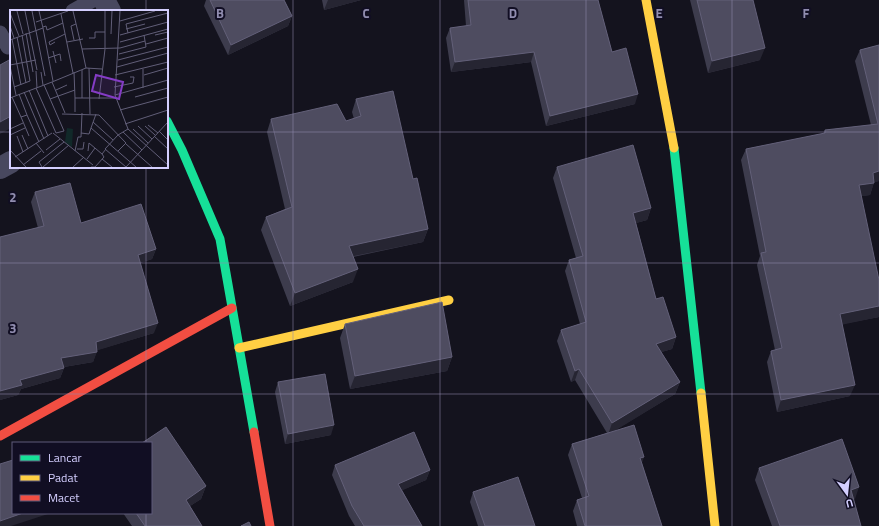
<svg xmlns="http://www.w3.org/2000/svg" width="879" height="526" font-family="'Titillium Web',sans-serif">
	<rect width="100%" height="100%" fill="#14131e"/>
	<g fill="none" stroke-linecap="round" stroke-linejoin="round">
		<g stroke="#48485f" stroke-width="15">
			<path d="M 73,11 L 93,0"/>
			<path d="M 0,33 L 8,47"/>
		</g>
		<g stroke="#48485f" stroke-width="22">
			<path d="M 104,0 L 110,11"/>
			<path d="M 0,168 L 11,162"/>
		</g>
		<g stroke="#16e098" stroke-width="9">
			<path d="M 167,121 L 182,150 L 220,239 L 254,432"/>
			<path d="M 674,148 L 701,393"/>
		</g>
		<g stroke="#ffcf43" stroke-width="9">
			<path d="M 646,0 L 674,148"/>
			<path d="M 239,348 L 449,300"/>
			<path d="M 701,393 L 715,526"/>
		</g>
		<g stroke="#f24e42" stroke-width="9">
			<path d="M 254,432 L 270,526"/>
			<path d="M 0,436 L 232,308"/>
		</g>
	</g>
	<g fill="#3d3c4d">
		<path d="M 206,0 L 284,0 L 292,16 L 288,26 L 228,55 L 204,6 Z"/>
		<path d="M 322,0 L 361,0 L 324,10 Z"/>
		<path d="M 464,0 L 598,0 L 612,52 L 635,104 L 546,126 L 531,62 L 451,72 L 446,38 L 450,28 L 466,26 Z"/>
		<path d="M 690,0 L 753,0 L 760,60 L 708,73 Z"/>
		<path d="M 879,45 L 879,181 L 874,182 L 870,195 L 861,196 L 879,306 L 879,317 L 842,324 L 850,396 L 777,412 L 767,362 L 771,351 L 775,350 L 757,265 L 760,256 L 741,160 L 746,149 L 823,134 L 825,130 L 871,125 L 855,61 L 860,50 Z"/>
		<path d="M 356,99 L 413,179 L 428,229 L 423,242 L 353,257 L 353,282 L 290,306 L 261,230 L 266,217 L 285,209 L 267,132 L 271,119 L 346,121 L 354,119 L 352,112 Z"/>
		<path d="M 557,167 L 651,208 L 647,220 L 636,223 L 656,299 L 676,337 L 672,349 L 661,352 L 680,382 L 675,394 L 615,430 L 642,463 L 662,526 L 577,526 L 573,511 L 577,500 L 582,498 L 568,455 L 572,444 L 607,433 L 575,380 L 571,382 L 557,341 L 561,330 L 580,324 L 565,271 L 569,260 L 576,258 L 553,178 Z"/>
		<path d="M 35,192 L 81,223 L 156,249 L 152,259 L 140,263 L 154,333 L 97,350 L 93,362 L 64,367 L 64,368 L 60,378 L 21,389 L 18,395 L 0,400 L 0,237 L 38,228 L 31,202 Z"/>
		<path d="M 345,324 L 452,357 L 447,371 L 350,389 L 340,338 Z"/>
		<path d="M 278,382 L 331,435 L 285,444 L 275,392 Z"/>
		<path d="M 335,465 L 430,470 L 426,480 L 402,490 L 422,526 L 355,526 L 349,516 L 332,475 Z"/>
		<path d="M 759,468 L 855,499 L 853,499 L 861,526 L 772,526 L 755,480 Z"/>
		<path d="M 206,486 L 201,499 L 190,506 L 202,526 L 132,526 L 123,513 L 151,513 Z"/>
		<path d="M 473,492 L 535,526 L 478,526 L 470,502 Z"/>
	</g>
	<g fill="#262532">
		<path d="M 328,0 L 361,0 L 324,10 Z"/>
		<path d="M 292,16 L 288,26 L 228,55 L 231,45 Z"/>
		<path d="M 765,48 L 760,60 L 708,73 L 712,61 Z"/>
		<path d="M 534,52 L 531,62 L 451,72 L 455,62 Z"/>
		<path d="M 638,94 L 635,104 L 546,126 L 550,116 Z"/>
		<path d="M 11,116 L 11,128 L 0,134 L 0,122 Z"/>
		<path d="M 879,171 L 879,181 L 869,184 L 873,173 Z"/>
		<path d="M 874,183 L 870,195 L 855,197 L 859,185 Z"/>
		<path d="M 651,208 L 647,220 L 629,225 L 633,213 Z"/>
		<path d="M 428,229 L 423,242 L 344,258 L 349,246 Z"/>
		<path d="M 156,249 L 152,259 L 134,265 L 138,255 Z"/>
		<path d="M 358,269 L 353,282 L 290,306 L 295,293 Z"/>
		<path d="M 879,306 L 879,317 L 836,326 L 840,314 Z"/>
		<path d="M 158,323 L 154,333 L 92,352 L 96,342 Z"/>
		<path d="M 676,337 L 672,349 L 652,355 L 656,344 Z"/>
		<path d="M 97,352 L 93,362 L 58,368 L 61,358 Z"/>
		<path d="M 452,357 L 447,371 L 350,389 L 355,376 Z"/>
		<path d="M 64,368 L 60,378 L 21,389 L 18,395 L 0,400 L 0,391 L 20,380 Z"/>
		<path d="M 579,369 L 575,380 L 571,382 L 575,371 Z"/>
		<path d="M 680,382 L 675,394 L 608,435 L 612,423 Z"/>
		<path d="M 855,385 L 850,396 L 777,412 L 781,400 Z"/>
		<path d="M 334,425 L 331,435 L 285,444 L 288,434 Z"/>
		<path d="M 644,457 L 640,469 L 640,458 Z"/>
		<path d="M 430,470 L 426,480 L 394,494 L 398,484 Z"/>
		<path d="M 206,486 L 201,499 L 181,512 L 186,500 Z"/>
		<path d="M 859,487 L 855,499 L 847,502 L 851,490 Z"/>
		<path d="M 23,513 L 51,513 L 11,526 L 0,526 L 0,521 Z"/>
	</g>
	<g fill="#4e4c60" stroke="#636079">
		<path d="M 210,0 L 284,0 L 292,16 L 231,45 Z"/>
		<path d="M 468,0 L 598,0 L 612,52 L 626,48 L 638,94 L 550,116 L 534,52 L 455,62 L 450,28 L 471,25 Z"/>
		<path d="M 697,0 L 753,0 L 765,48 L 712,61 Z"/>
		<path d="M 879,45 L 879,171 L 873,173 L 874,183 L 859,185 L 879,280 L 879,306 L 840,314 L 855,385 L 781,400 L 771,351 L 782,348 L 761,253 L 766,252 L 746,149 L 825,133 L 825,130 L 878,124 L 860,50 Z"/>
		<path d="M 11,59 L 11,116 L 0,122 L 0,65 Z"/>
		<path d="M 393,91 L 413,179 L 417,178 L 428,229 L 349,246 L 358,269 L 295,293 L 266,217 L 292,207 L 271,119 L 337,104 L 346,121 L 361,116 L 356,99 Z"/>
		<path d="M 633,145 L 651,208 L 633,213 L 656,299 L 663,297 L 676,337 L 656,344 L 680,382 L 612,423 L 579,369 L 575,371 L 561,330 L 586,322 L 569,260 L 583,256 L 557,167 Z"/>
		<path d="M 70,183 L 81,223 L 141,204 L 156,249 L 138,255 L 158,323 L 96,342 L 97,352 L 61,358 L 64,368 L 20,380 L 22,385 L 0,391 L 0,237 L 44,226 L 35,192 Z"/>
		<path d="M 442,302 L 452,357 L 355,376 L 345,324 Z"/>
		<path d="M 325,374 L 334,425 L 288,434 L 278,382 Z"/>
		<path d="M 634,425 L 644,457 L 640,458 L 662,526 L 585,526 L 577,500 L 589,496 L 572,444 Z"/>
		<path d="M 166,427 L 206,486 L 186,500 L 202,526 L 145,526 L 136,513 L 151,513 L 151,443 L 142,443 Z"/>
		<path d="M 414,432 L 430,470 L 398,484 L 422,526 L 364,526 L 352,506 L 335,465 Z"/>
		<path d="M 842,439 L 859,487 L 851,490 L 861,526 L 780,526 L 759,468 Z"/>
		<path d="M 13,460 L 13,513 L 23,513 L 0,521 L 0,464 Z"/>
		<path d="M 518,477 L 535,526 L 485,526 L 473,492 Z"/>
		<path d="M 249,522 L 251,526 L 241,526 Z"/>
	</g>
	<path fill="none" stroke="#918db0" stroke-width="1" stroke-opacity="0.55" d="M 146,0 L 146,11M 293,0 L 293,526M 440,0 L 440,526M 586,0 L 586,526M 732,0 L 732,526M 0,132 L 11,132M 167,132 L 879,132M 146,167 L 146,443M 0,263 L 879,263M 0,394 L 879,394M 146,513 L 146,526"/>
	<g transform="translate(10 10)">
		<rect width="158" height="158" fill="#14131e"/>
		<path d="M 57,118 L 63,119 L 62,137 L 55,132 Z" fill="#112929"/>
		<path fill="none" stroke="#615e78" stroke-width="1" d="M 7,1 L 13,24M 15,1 L 27,60M 22,1 L 35,66M 63,1 L 72,39M 0,3 L 9,26M 51,4 L 63,63M 110,11 L 145,1M 26,12 L 58,1M 0,16 L 4,28M 33,17 L 36,16 L 37,20 L 53,13M 33,18 L 43,71M 116,19 L 135,14M 16,23 L 23,62M 118,23 L 116,14 L 158,3M 101,24 L 102,1M 110,25 L 158,12M 145,25 L 158,22M 7,27 L 16,73M 79,28 L 85,28 L 85,22 L 95,22M 2,29 L 11,75M 0,30 L 33,18 L 29,1M 64,30 L 61,16 L 66,14M 45,32 L 40,35 L 39,32 L 55,24M 57,32 L 73,29M 110,32 L 158,19M 136,34 L 158,28M 95,38 L 95,1M 43,41 L 46,53M 109,44 L 136,37 L 134,25M 38,48 L 50,44 L 51,51M 108,50 L 158,37M 0,55 L 26,50M 0,56 L 6,85M 107,57 L 158,43M 76,58 L 72,39 L 110,38 L 135,31M 79,58 L 80,104M 72,60 L 72,88M 26,61 L 27,78M 31,62 L 33,75M 64,62 L 65,88M 105,65 L 158,52M 134,65 L 158,58M 158,70 L 105,85 L 118,119 L 158,155M 4,77 L 20,71 L 12,25M 104,77 L 123,73 L 124,67 L 120,67M 26,78 L 46,123 L 54,121 L 34,75M 133,78 L 133,59M 19,80 L 38,126M 46,80 L 57,75M 14,82 L 34,129M 9,84 L 17,105M 105,85 L 110,1M 2,87 L 11,107M 125,87 L 158,78M 0,88 L 42,72M 40,89 L 65,80M 89,89 L 95,39M 110,100 L 158,87M 65,102 L 65,88 L 106,88M 55,103 L 42,72 L 76,58 L 92,59M 52,104 L 89,105 L 116,133 L 108,141M 86,104 L 81,118 L 126,157M 83,112 L 103,130M 115,114 L 158,100M 138,115 L 148,123M 128,116 L 142,129M 135,116 L 145,125M 0,119 L 13,113M 123,119 L 138,133M 149,121 L 158,130M 113,122 L 132,140M 43,123 L 83,155M 71,123 L 79,124 L 81,118M 0,125 L 15,118M 12,125 L 18,139M 7,126 L 13,142M 19,126 L 11,107 L 17,105 L 29,132M 144,126 L 158,139M 26,133 L 34,143M 116,134 L 142,157M 67,139 L 73,139 L 74,132M 0,140 L 16,157M 36,140 L 50,129M 65,141 L 68,127 L 71,127 L 72,103M 78,141 L 79,133 L 92,144M 5,147 L 42,123M 77,149 L 85,138M 92,149 L 102,157M 13,155 L 31,141M 32,157 L 29,152 L 54,132M 33,157 L 59,135M 63,157 L 74,147M 81,157 L 85,157 L 94,147 L 92,144 L 96,139M 116,157 L 158,112M 116,157 L 95,139 L 108,125 L 118,119"/>
		<path fill="#843cc5" fill-opacity="0.15" stroke="#843cc5" stroke-width="2" d="M 86,65 L 113,72 L 109,89 L 82,81 Z"/>
		<rect width="158" height="158" fill="none" stroke="#d4cfff" stroke-width="2"/>
	</g>
	<g font-size="13" text-anchor="middle" font-weight="bold" fill="#918db0" stroke="#110e23" stroke-width="4" stroke-linejoin="round" paint-order="stroke">
		<text x="220" y="18">B</text>
		<text x="366" y="18">C</text>
		<text x="513" y="18">D</text>
		<text x="659" y="18">E</text>
		<text x="806" y="18">F</text>
		<text x="13" y="202">2</text>
		<text x="13" y="333">3</text>
	</g>
	<rect x="12" y="442" width="140" height="72" fill="#110e23" stroke="#5f5b7b"/>
	<rect x="20" y="455" width="20" height="6" fill="#16e098" stroke="#5f5b7b"/>
	<text x="48" y="462" font-size="12" fill="#d4cfff">Lancar</text>
	<rect x="20" y="475" width="20" height="6" fill="#ffcf43" stroke="#5f5b7b"/>
	<text x="48" y="482" font-size="12" fill="#d4cfff">Padat</text>
	<rect x="20" y="495" width="20" height="6" fill="#f24e42" stroke="#5f5b7b"/>
	<text x="48" y="502" font-size="12" fill="#d4cfff">Macet</text>
	<g transform="translate(847 494) rotate(165)" stroke="#110e23" stroke-width="3" paint-order="stroke">
	<path d="M0-3L7 15L0 10L-7 15Z" fill="#d4cfff"/>
	<text y="-6" font-size="11" font-weight="bold" text-anchor="middle" fill="#d4cfff">U</text>
	</g>
</svg>
